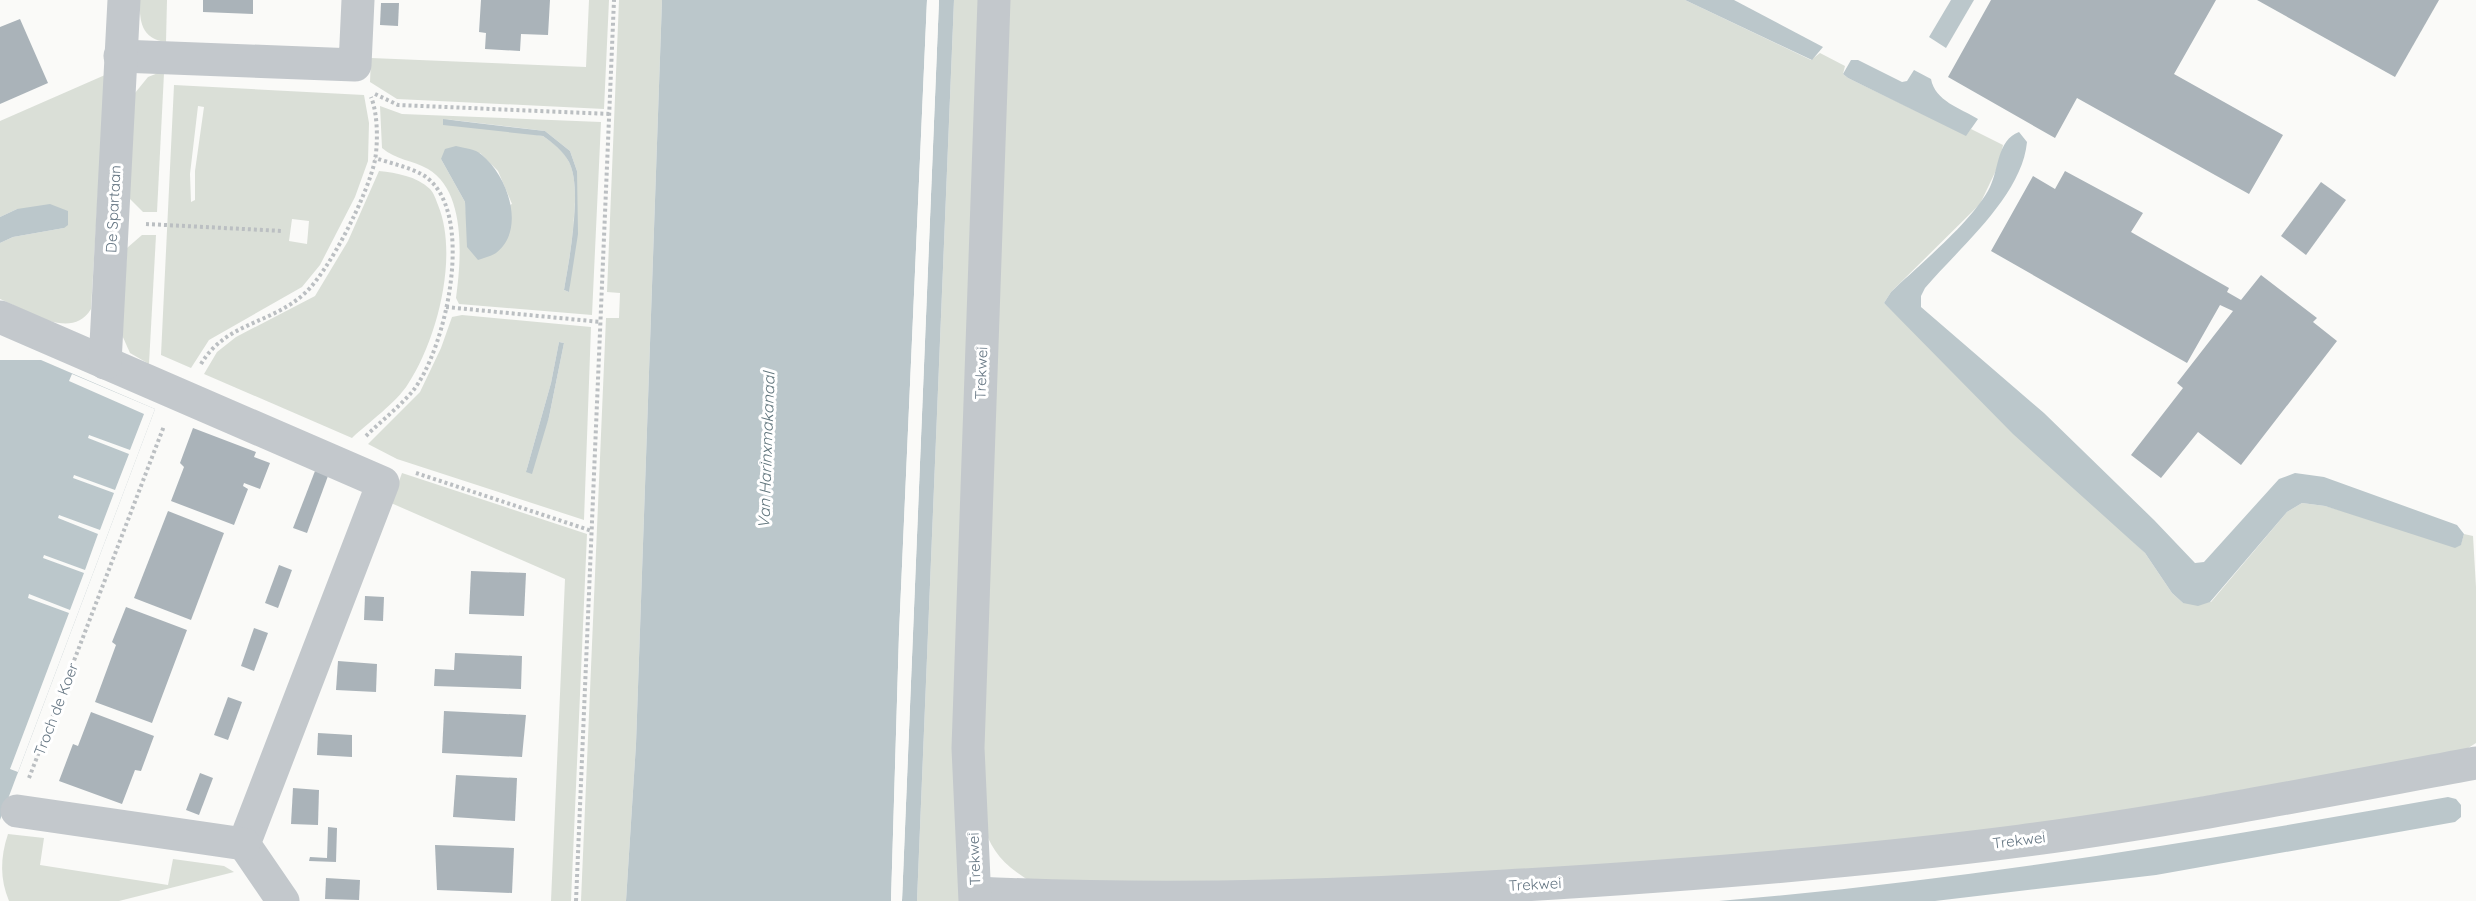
<svg xmlns="http://www.w3.org/2000/svg" width="2476" height="901" font-family="Quicksand,sans-serif">
	<rect width="100%" height="100%" fill="#fafaf8"/>
	<g fill="#dadfd7" fill-rule="evenodd">
		<path d="M 140,0 L 167,0 L 166,42 C 141,39 139,20 140,0 Z"/>
		<path d="M 589,0 L 609,0 L 604,109 L 397,99 L 370,82 L 371,58 L 586,67 Z"/>
		<path d="M 619,0 L 662,0 L 636,744 L 626,901 L 581,901 L 606,318 L 619,318 L 620,293 L 607,292 Z"/>
		<path d="M 954,0 L 983,0 L 963,901 L 917,901 Z"/>
		<path d="M 1005,0 L 1685,0 L 1811,60 L 1820,53 L 1845,66 L 1843,74 L 1848,78 L 1966,135 L 1971,129 L 2003,145 L 1999,164 L 1980,204 L 1891,292 L 1884,303 L 2145,553 L 2172,593 L 2183,603 L 2211,602 L 2287,512 L 2302,503 L 2325,506 L 2461,544 L 2464,534 L 2473,536 L 2476,587 L 2476,743 L 2462,752 L 1988,834 L 1600,871 L 1332,884 L 1037,885 C 972,850 983,814 976,749 Z"/>
		<path d="M 158,73 L 164,73 L 157,212 L 143,212 L 129,198 L 135,93 L 148,77 Z"/>
		<path d="M 105,75 L 91,309 C 71,342 27,310 0,299 L 0,243 L 13,237 L 64,228 L 17,209 L 0,217 L 0,121 Z"/>
		<path d="M 174,85 L 364,95 L 369,123 L 368,161 L 355,197 L 320,265 L 302,287 L 209,340 L 191,368 L 161,355 ZM 198,106 L 204,107 L 195,171 L 195,200 L 191,202 L 190,174 ZM 292,219 L 309,221 L 307,244 L 289,241 Z"/>
		<path d="M 380,106 L 402,114 L 601,122 L 592,315 L 459,304 L 456,298 C 461,261 467,192 428,169 C 412,160 396,160 382,148 ZM 444,119 L 545,131 L 570,151 L 577,171 L 569,292 L 564,290 C 569,260 583,188 569,162 C 563,150 553,143 543,136 ZM 480,153 L 498,171 L 512,204 L 467,223 L 465,202 L 441,159 Z"/>
		<path d="M 379,171 C 397,173 416,176 430,189 C 434,193 436,200 438,205 C 459,256 437,340 408,384 C 397,402 368,423 352,438 L 204,374 L 217,352 L 236,337 L 315,296 L 348,241 Z"/>
		<path d="M 142,235 L 156,235 L 149,364 L 130,353 L 122,335 L 127,248 Z"/>
		<path d="M 462,315 L 591,327 L 584,520 L 397,459 L 368,444 L 420,392 L 441,348 L 452,317 ZM 559,342 L 564,343 L 549,417 L 526,472 L 551,383 Z"/>
		<path d="M 402,473 L 587,534 L 571,901 L 551,901 L 565,579 L 391,503 Z"/>
		<path d="M 8,834 L 44,838 L 40,865 L 168,885 L 173,859 L 224,866 L 234,872 L 119,901 L 9,901 C 0,879 0,858 8,834 Z"/>
	</g>
	<g fill="#bbc7cb">
		<path d="M 662,0 L 927,0 L 899,634 L 891,901 L 626,901 L 636,744 Z"/>
		<path d="M 939,0 L 954,0 L 917,901 L 902,901 Z"/>
		<path d="M 1685,0 L 1734,0 L 1823,47 L 1812,60 Z"/>
		<path d="M 1951,0 L 1974,0 L 1946,48 L 1929,37 Z"/>
		<path d="M 1851,60 L 1858,60 L 1902,82 L 1907,81 L 1914,70 L 1931,79 C 1935,101 1960,108 1978,119 L 1966,136 L 1848,78 L 1843,74 Z"/>
		<path d="M 443,119 L 545,131 L 570,151 L 577,171 L 578,234 L 569,292 L 564,290 C 569,260 583,189 569,162 C 563,151 553,143 543,136 L 443,125 Z"/>
		<path d="M 2019,132 L 2027,142 C 2022,196 1959,248 1925,288 L 1921,296 L 1921,307 L 2044,413 L 2154,520 L 2195,563 L 2204,562 L 2279,479 L 2295,473 L 2324,477 L 2457,525 L 2464,534 L 2461,545 L 2455,548 L 2325,506 L 2302,503 L 2287,512 L 2210,602 L 2198,606 L 2183,603 L 2172,593 L 2145,553 L 2013,434 L 1884,303 L 1891,292 C 1919,265 1974,220 1990,187 C 1999,169 1997,140 2019,132 Z"/>
		<path d="M 456,146 C 464,148 476,149 482,155 C 507,175 527,229 496,253 C 492,256 483,258 478,260 L 467,247 L 465,202 L 441,159 L 445,149 Z"/>
		<path d="M 50,204 L 68,211 L 68,225 L 64,228 L 13,237 L 0,243 L 0,217 L 17,209 Z"/>
		<path d="M 559,342 L 564,343 L 549,417 L 532,474 L 526,472 L 551,383 Z"/>
		<path d="M 0,360 L 41,360 L 155,409 L 0,820 Z"/>
		<path d="M 2448,797 L 2456,799 L 2461,805 L 2461,817 L 2455,822 L 2156,875 L 1935,901 L 1719,901 C 1964,881 2206,840 2448,797 Z"/>
	</g>
	<g fill="#fafaf8">
		<path d="M 927,0 L 930,0 L 902,634 L 894,901 L 891,901 L 899,634 Z"/>
		<path d="M 936,0 L 939,0 L 902,901 L 899,901 Z"/>
		<path d="M 72,374 L 155,409 L 18,772 L 10,769 L 69,613 L 28,598 L 29,594 L 70,610 L 84,573 L 43,558 L 44,555 L 85,570 L 98,534 L 58,518 L 59,515 L 100,530 L 114,493 L 73,478 L 74,475 L 115,490 L 129,454 L 88,438 L 89,435 L 130,450 L 144,414 L 69,381 Z"/>
	</g>
	<g fill="#aab3b9">
		<path d="M 203,0 L 253,0 L 253,14 L 203,12 Z"/>
		<path d="M 481,0 L 550,0 L 548,35 L 521,34 L 520,51 L 485,49 L 486,33 L 479,32 Z"/>
		<path d="M 1991,0 L 2216,0 L 2174,74 L 2283,135 L 2249,194 L 2077,98 L 2055,138 L 1948,77 Z"/>
		<path d="M 2257,0 L 2439,0 L 2395,77 Z"/>
		<path d="M 381,3 L 399,3 L 398,26 L 380,25 Z"/>
		<path d="M 20,19 L 48,83 L 0,104 L 0,27 Z"/>
		<path d="M 2065,171 L 2143,213 L 2131,232 L 2229,288 L 2227,292 L 2241,300 L 2261,275 L 2317,318 L 2313,322 L 2337,341 L 2241,465 L 2198,432 L 2161,478 L 2131,455 L 2183,388 L 2177,383 L 2233,311 L 2220,305 L 2187,363 L 1991,251 L 2033,176 L 2055,189 Z"/>
		<path d="M 2321,182 L 2346,200 L 2306,255 L 2281,236 Z"/>
		<path d="M 193,428 L 256,452 L 254,457 L 270,463 L 260,489 L 244,483 L 243,486 L 248,489 L 234,525 L 171,501 L 184,467 L 180,463 Z"/>
		<path d="M 315,471 L 328,476 L 307,533 L 293,528 Z"/>
		<path d="M 168,511 L 224,533 L 191,620 L 134,598 Z"/>
		<path d="M 279,565 L 292,570 L 278,608 L 265,603 Z"/>
		<path d="M 471,571 L 526,573 L 524,616 L 469,614 Z"/>
		<path d="M 365,596 L 384,597 L 383,621 L 364,620 Z"/>
		<path d="M 126,607 L 187,630 L 152,723 L 95,702 L 116,645 L 112,642 Z"/>
		<path d="M 254,628 L 268,633 L 254,671 L 241,666 Z"/>
		<path d="M 455,653 L 522,656 L 521,689 L 434,686 L 435,669 L 454,670 Z"/>
		<path d="M 338,661 L 377,664 L 376,692 L 336,690 Z"/>
		<path d="M 228,697 L 242,702 L 228,740 L 214,735 Z"/>
		<path d="M 444,711 L 526,715 L 522,757 L 442,753 Z"/>
		<path d="M 91,712 L 154,736 L 141,771 L 135,770 L 122,804 L 59,781 L 73,744 L 78,746 Z"/>
		<path d="M 318,733 L 352,735 L 352,757 L 317,755 Z"/>
		<path d="M 200,773 L 213,778 L 199,815 L 186,810 Z"/>
		<path d="M 456,775 L 517,778 L 515,821 L 453,817 Z"/>
		<path d="M 293,788 L 319,790 L 318,825 L 291,824 Z"/>
		<path d="M 328,827 L 337,828 L 336,862 L 309,861 L 310,857 L 327,858 Z"/>
		<path d="M 435,845 L 514,848 L 512,893 L 437,890 Z"/>
		<path d="M 326,878 L 360,880 L 359,900 L 325,899 Z"/>
	</g>
	<g fill="none" stroke-linecap="round" stroke-linejoin="round">
		<g stroke="#bbbfc2" stroke-width="4" stroke-dasharray="3 3" stroke-linecap="butt">
			<path d="M 375,94 L 398,105 L 610,114"/>
			<path d="M 146,224 L 283,231"/>
			<path d="M 446,307 L 601,322"/>
			<path d="M 201,364 C 226,322 272,324 305,293 C 330,270 368,194 375,160 C 378,143 378,114 371,97"/>
			<path d="M 366,436 C 380,422 398,408 412,392 C 446,351 478,209 423,175 C 409,167 390,163 375,158"/>
			<path d="M 416,473 L 592,531"/>
			<path d="M 29,778 L 164,426"/>
			<path d="M 576,901 L 614,0"/>
		</g>
		<g stroke="#c3c8cc" stroke-width="33">
			<path d="M 120,56 L 355,65 L 358,0"/>
			<path d="M 0,317 L 383,483 L 244,844 L 283,901"/>
			<path d="M 105,363 L 124,0"/>
			<path d="M 17,811 L 244,844"/>
			<path d="M 976,893 C 1152,901 1330,897 1506,886 C 1678,876 1850,863 2020,841 C 2173,821 2324,791 2476,763"/>
			<path d="M 975,901 L 968,748 L 994,0"/>
		</g>
	</g>
	<g text-anchor="middle" dominant-baseline="central" stroke-width="6" stroke-linejoin="round" paint-order="stroke">
		<g font-size="15" fill="#657683" stroke="#fff">
			<text transform="translate(113 209) rotate(-87)">De Spartaan</text>
			<text transform="translate(981 373) rotate(-88)">Trekwei</text>
			<text transform="translate(56 709) rotate(-69)">Troch de Koer</text>
			<text transform="translate(2019 840) rotate(-7)">Trekwei</text>
			<text transform="translate(974 859) rotate(-92)">Trekwei</text>
			<text transform="translate(1535 884) rotate(-3)">Trekwei</text>
		</g>
		<g font-size="16" font-style="italic" fill="#60757c" stroke="#fff">
			<text transform="translate(766 450) rotate(-88)">Van Harinxmakanaal</text>
		</g>
	</g>
</svg>
